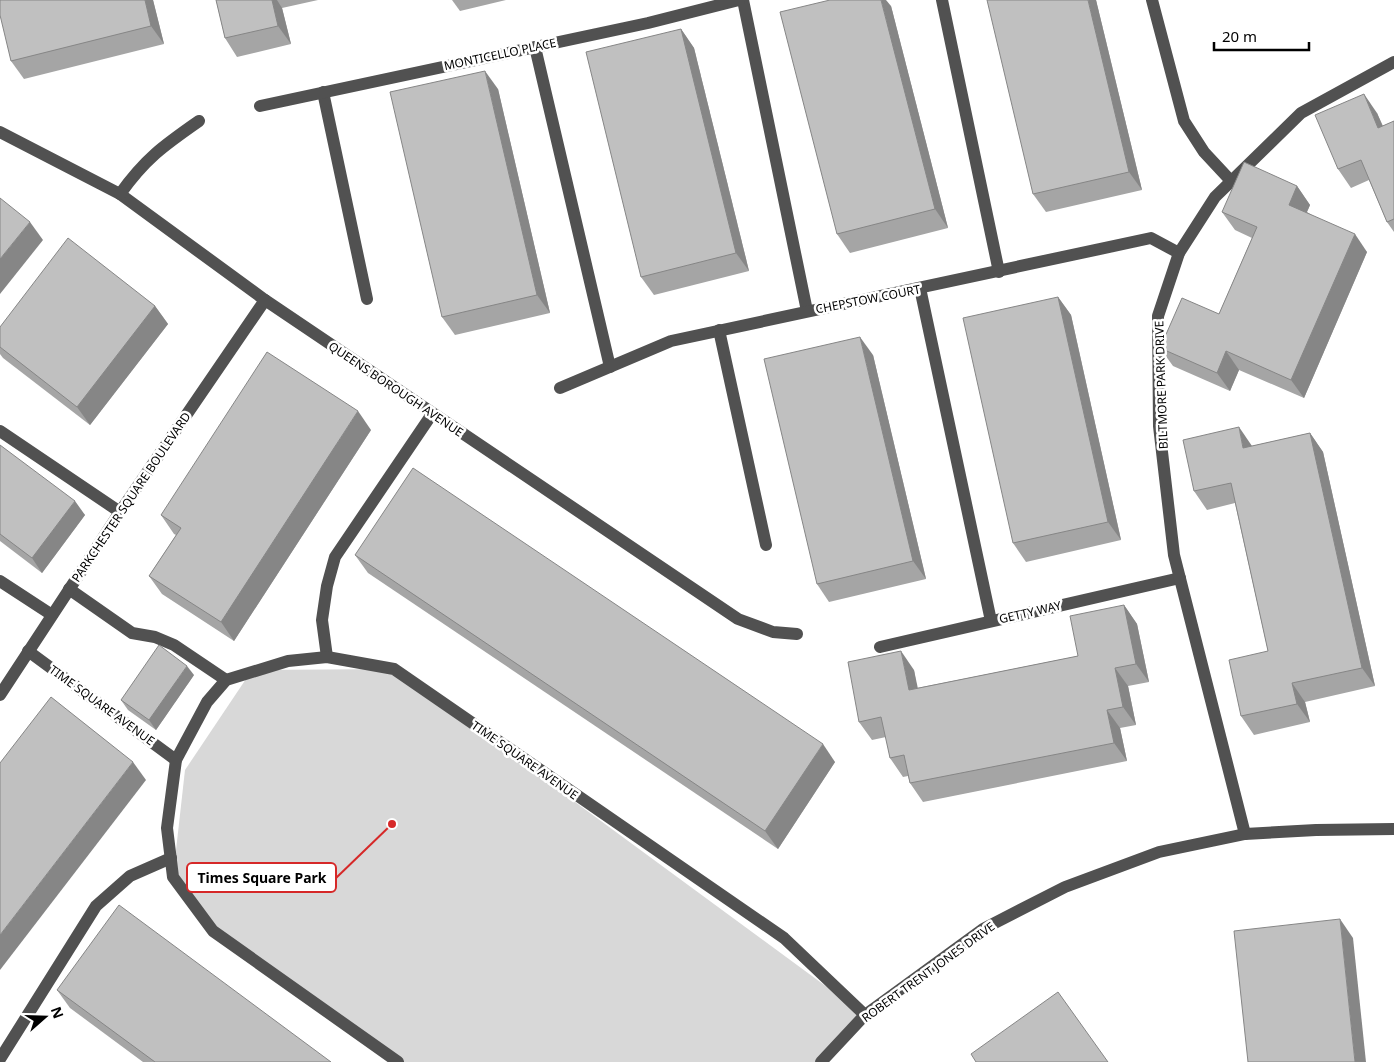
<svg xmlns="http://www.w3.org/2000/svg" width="1394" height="1062" font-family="'Noto Sans',sans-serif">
	<rect width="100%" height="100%" fill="#fff"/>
	<path fill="#d8d8d8" d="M 394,669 L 865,1015 L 821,1062 L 398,1062 L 213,931 L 173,877 L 185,770 L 252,670 Z"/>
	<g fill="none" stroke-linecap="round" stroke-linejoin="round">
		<g stroke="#515151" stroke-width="12">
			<path d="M 743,0 L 807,311"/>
			<path d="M 942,0 L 999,272"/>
			<path d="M 1152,0 L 1184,121 L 1204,152 L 1231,181"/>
			<path d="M 535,47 L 610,367"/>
			<path d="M 323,92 L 367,299"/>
			<path d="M 260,106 L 648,23 L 739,0"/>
			<path d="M 0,132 L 120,194 L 265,300 L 738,619 L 773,632 L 797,634"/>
			<path d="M 120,194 C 145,159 163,146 199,121"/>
			<path d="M 920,288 L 991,621"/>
			<path d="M 719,330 L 766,545"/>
			<path d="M 560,388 L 671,341 L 1151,238 L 1179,253"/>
			<path d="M 0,431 L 120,512"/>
			<path d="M 0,581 L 52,615"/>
			<path d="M 69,589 L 132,633 L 155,637 L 174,645 L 226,680"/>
			<path d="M 880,647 L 1180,578"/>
			<path d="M 28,651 L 176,760"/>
			<path d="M 327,657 L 322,620 L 327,586 L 335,557 L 432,414"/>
			<path d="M 0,695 L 120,512 L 265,300"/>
			<path d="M 1245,834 L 1174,555 L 1159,426 L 1158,316 L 1179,253 L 1215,197 L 1301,113 L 1394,62"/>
			<path d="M 0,1059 L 96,906 L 130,876 L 171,858"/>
			<path d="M 398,1062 L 213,931 L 173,877 L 167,828 L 176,760 L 207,702 L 226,680 L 288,661 L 327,657 L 394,669 L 784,938 L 865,1015"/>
			<path d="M 821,1062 L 865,1015 L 983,929 L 1065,887 L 1159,852 L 1245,834 L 1316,830 L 1394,829"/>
		</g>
	</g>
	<g fill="#a5a5a5">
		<path d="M 0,0 L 153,0 L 164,44 L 24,79 L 11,61 Z"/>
		<path d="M 216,0 L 318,0 L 282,8 L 291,44 L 237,57 L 225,38 Z"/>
		<path d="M 452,0 L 506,0 L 460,11 Z"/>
		<path d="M 1096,0 L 1142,190 L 1046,212 L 1033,194 Z"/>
		<path d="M 891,6 L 948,228 L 850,253 L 837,234 Z"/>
		<path d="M 681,29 L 694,48 L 749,271 L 654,295 L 641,277 Z"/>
		<path d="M 498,89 L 550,313 L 455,335 L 442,317 Z"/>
		<path d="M 1377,113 L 1383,126 L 1394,121 L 1394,232 L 1387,222 L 1369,180 L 1351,188 L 1338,169 Z"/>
		<path d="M 1297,186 L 1310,205 L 1307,212 L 1367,252 L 1304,398 L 1239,370 L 1230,391 L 1173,366 L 1160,348 L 1219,314 L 1252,238 L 1235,230 L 1222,212 Z"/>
		<path d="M 1058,297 L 1071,315 L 1121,540 L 1026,562 L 1013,543 Z"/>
		<path d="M 155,306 L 168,324 L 90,425 L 3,358 L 0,354 L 0,327 Z"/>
		<path d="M 873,355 L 926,579 L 829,602 L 817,584 Z"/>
		<path d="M 371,430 L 234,641 L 162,594 L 149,576 L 176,535 L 174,534 L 161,515 Z"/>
		<path d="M 1310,433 L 1323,452 L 1375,686 L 1305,702 L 1310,722 L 1254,735 L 1241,716 L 1268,651 L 1235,503 L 1207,510 L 1194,491 L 1252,446 Z"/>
		<path d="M 0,445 L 85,515 L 42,573 L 0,541 Z"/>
		<path d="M 355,555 L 835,762 L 778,849 L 368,573 Z"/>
		<path d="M 1124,605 L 1137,624 L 1149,682 L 1128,686 L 1136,725 L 1120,728 L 1127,761 L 923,802 L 910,783 L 908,776 L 903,777 L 890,758 L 886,737 L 872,740 L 859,722 L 914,670 L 917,688 L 1078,656 Z"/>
		<path d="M 194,675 L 156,730 L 128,710 L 121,700 Z"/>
		<path d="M 57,990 L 331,1062 L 143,1062 L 70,1008 Z"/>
	</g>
	<g fill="#868686">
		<path d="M 145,0 L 153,0 L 164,44 L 151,26 Z"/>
		<path d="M 272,0 L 277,0 L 282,8 L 291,44 L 278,26 Z"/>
		<path d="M 881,0 L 886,0 L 891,6 L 948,228 L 935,209 Z"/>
		<path d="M 1088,0 L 1096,0 L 1142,190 L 1129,172 Z"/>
		<path d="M 681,29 L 694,48 L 749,271 L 736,253 Z"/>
		<path d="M 485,71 L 498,89 L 550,313 L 537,295 Z"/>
		<path d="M 1364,94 L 1377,113 L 1391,146 L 1378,128 Z"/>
		<path d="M 1297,186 L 1310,205 L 1302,223 L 1289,205 Z"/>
		<path d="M 30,222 L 43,240 L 0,294 L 0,259 Z"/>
		<path d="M 1355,234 L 1367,252 L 1304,398 L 1291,380 Z"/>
		<path d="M 1058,297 L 1071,315 L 1121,540 L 1108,522 Z"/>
		<path d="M 155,306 L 168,324 L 90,425 L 77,407 Z"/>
		<path d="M 860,337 L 873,355 L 926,579 L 913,561 Z"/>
		<path d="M 1226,351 L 1239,370 L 1230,391 L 1217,373 Z"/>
		<path d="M 358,411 L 371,430 L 234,641 L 221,622 Z"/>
		<path d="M 1239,427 L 1252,446 L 1256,466 L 1243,448 Z"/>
		<path d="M 1310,433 L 1323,452 L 1375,686 L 1362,668 Z"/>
		<path d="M 75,501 L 85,515 L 42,573 L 32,558 Z"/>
		<path d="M 1124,605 L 1137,624 L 1149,682 L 1136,664 Z"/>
		<path d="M 901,651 L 914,670 L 922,708 L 909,690 Z"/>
		<path d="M 187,666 L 194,675 L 156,730 L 149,720 Z"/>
		<path d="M 1115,668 L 1128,686 L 1136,725 L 1123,707 Z"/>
		<path d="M 1292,683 L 1305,702 L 1310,722 L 1297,704 Z"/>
		<path d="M 1107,710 L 1120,728 L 1127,761 L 1114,743 Z"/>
		<path d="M 823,744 L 835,762 L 778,849 L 765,831 Z"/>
		<path d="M 133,762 L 146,780 L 0,970 L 0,935 Z"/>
		<path d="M 1340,919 L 1353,938 L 1366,1062 L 1355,1062 Z"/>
	</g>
	<g fill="#c0c0c0" stroke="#868686">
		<path d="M 0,0 L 145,0 L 151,26 L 11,61 L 0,15 Z"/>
		<path d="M 216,0 L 272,0 L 278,26 L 225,38 Z"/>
		<path d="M 830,0 L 881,0 L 935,209 L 837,234 L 780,12 Z"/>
		<path d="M 987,0 L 1088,0 L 1129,172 L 1033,194 Z"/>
		<path d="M 681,29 L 736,253 L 641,277 L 586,52 Z"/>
		<path d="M 485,71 L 537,295 L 442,317 L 390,92 Z"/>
		<path d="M 1364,94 L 1378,128 L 1394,121 L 1394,219 L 1387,222 L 1361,160 L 1338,169 L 1315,115 Z"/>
		<path d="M 1244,162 L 1297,186 L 1289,205 L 1355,234 L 1291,380 L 1226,351 L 1217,373 L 1160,348 L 1182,298 L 1219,314 L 1257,227 L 1222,212 Z"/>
		<path d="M 0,198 L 30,222 L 0,259 Z"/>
		<path d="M 68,238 L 155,306 L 77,407 L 0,347 L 0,327 Z"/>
		<path d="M 1058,297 L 1108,522 L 1013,543 L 963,318 Z"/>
		<path d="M 860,337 L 913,561 L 817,584 L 764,359 Z"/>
		<path d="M 267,352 L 358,411 L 221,622 L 149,576 L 181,528 L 161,515 Z"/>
		<path d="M 1239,427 L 1243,448 L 1310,433 L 1362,668 L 1292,683 L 1297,704 L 1241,716 L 1229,660 L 1268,651 L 1231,483 L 1194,491 L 1183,440 Z"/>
		<path d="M 0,445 L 75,501 L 32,558 L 0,534 Z"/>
		<path d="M 413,468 L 823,744 L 765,831 L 355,555 Z"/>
		<path d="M 1124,605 L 1136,664 L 1115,668 L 1123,707 L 1107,710 L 1114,743 L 910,783 L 904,755 L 890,758 L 881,717 L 859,722 L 848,662 L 901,651 L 909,690 L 1078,656 L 1070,616 Z"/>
		<path d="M 159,645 L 187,666 L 149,720 L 121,700 Z"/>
		<path d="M 51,697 L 133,762 L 0,935 L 0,763 Z"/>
		<path d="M 119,905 L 331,1062 L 155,1062 L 57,990 Z"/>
		<path d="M 1340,919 L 1355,1062 L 1248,1062 L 1234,931 Z"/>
		<path d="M 1058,992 L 1108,1062 L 976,1062 L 971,1054 Z"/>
	</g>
	<g text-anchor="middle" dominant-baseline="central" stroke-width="5" stroke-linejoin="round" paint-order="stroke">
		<g font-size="12" fill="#000" stroke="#fff">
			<text transform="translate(500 54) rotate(-12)">MONTICELLO PLACE</text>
			<text transform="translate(868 299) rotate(-11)">CHEPSTOW COURT</text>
			<text transform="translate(1161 385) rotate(-92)">BILTMORE PARK DRIVE</text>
			<text transform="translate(396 389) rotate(34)">QUEENS BOROUGH AVENUE</text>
			<text transform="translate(131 497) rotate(-56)">PARKCHESTER SQUARE BOULEVARD</text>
			<text transform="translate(1030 612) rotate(-13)">GETTY WAY</text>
			<text transform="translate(102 705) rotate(36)">TIME SQUARE AVENUE</text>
			<text transform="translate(525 760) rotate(35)">TIME SQUARE AVENUE</text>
			<text transform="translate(928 972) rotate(-36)">ROBERT TRENT JONES DRIVE</text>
		</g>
	</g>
	<path fill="none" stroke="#d62828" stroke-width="2" d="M392 824L336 878"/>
	<circle fill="#d62828" stroke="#fff" stroke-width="2" cx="392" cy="824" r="5"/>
	<rect fill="#fff" stroke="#d62828" stroke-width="2" x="187" y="863" width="149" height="29" rx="5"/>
	<g font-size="14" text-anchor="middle" font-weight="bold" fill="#000">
		<text x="262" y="883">Times Square Park</text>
	</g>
	<g transform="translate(45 1017) rotate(70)" stroke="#ffffff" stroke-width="4" paint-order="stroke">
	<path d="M0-4L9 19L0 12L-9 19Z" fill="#000000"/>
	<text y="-8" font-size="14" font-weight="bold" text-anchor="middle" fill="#000000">N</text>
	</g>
	<path d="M1214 42v8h95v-8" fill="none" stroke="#000000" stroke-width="2.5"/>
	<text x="1222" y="42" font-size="15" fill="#000000" stroke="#ffffff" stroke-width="4" paint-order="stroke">20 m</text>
</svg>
